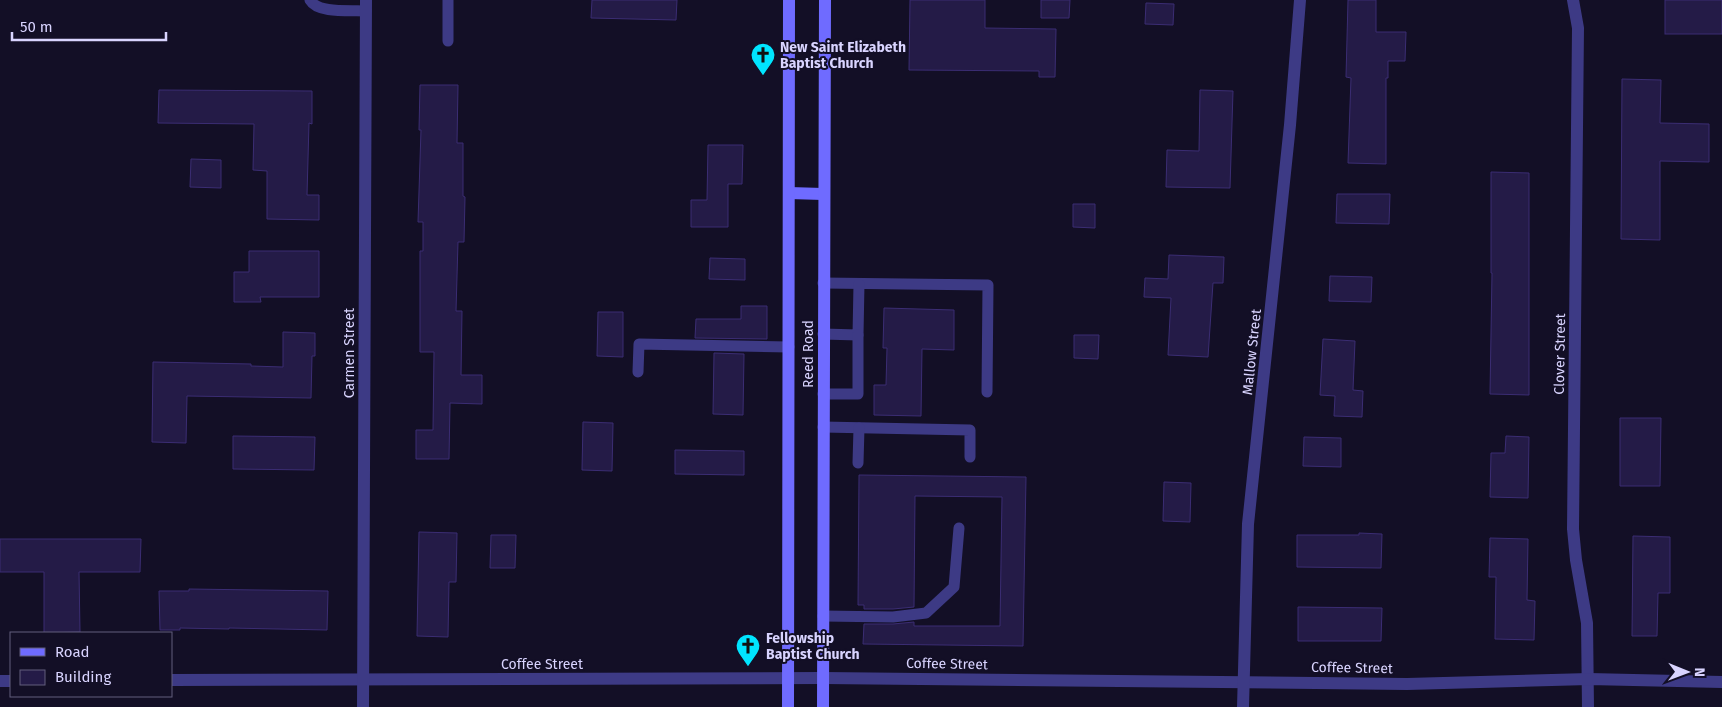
<svg xmlns="http://www.w3.org/2000/svg" width="1722" height="707" font-family="'Fira Sans',sans-serif">
	<rect width="100%" height="100%" fill="#130f26"/>
	<g fill="#241b47" stroke="#3b2d73">
		<path d="M 592,0 L 677,0 L 676,20 L 591,18 Z"/>
		<path d="M 910,0 L 985,0 L 985,28 L 1056,29 L 1055,77 L 1039,77 L 1039,71 L 909,70 Z"/>
		<path d="M 1041,0 L 1070,0 L 1069,18 L 1041,18 Z"/>
		<path d="M 1348,0 L 1376,0 L 1376,32 L 1406,32 L 1405,61 L 1388,61 L 1388,78 L 1386,78 L 1386,164 L 1348,163 L 1351,78 L 1346,77 Z"/>
		<rect x="1665" y="0" width="57" height="34"/>
		<path d="M 1146,3 L 1174,4 L 1173,25 L 1145,24 Z"/>
		<path d="M 1622,79 L 1661,80 L 1660,123 L 1709,124 L 1709,162 L 1660,161 L 1660,240 L 1621,239 Z"/>
		<path d="M 420,85 L 458,85 L 457,143 L 463,143 L 463,196 L 465,197 L 464,242 L 458,242 L 456,311 L 462,311 L 461,375 L 482,375 L 482,404 L 450,403 L 449,459 L 416,459 L 416,430 L 433,430 L 434,352 L 420,352 L 420,251 L 423,251 L 423,222 L 418,222 L 421,130 L 419,130 Z"/>
		<path d="M 159,90 L 312,91 L 312,124 L 309,123 L 307,195 L 319,195 L 319,220 L 267,219 L 267,171 L 253,170 L 254,124 L 158,123 Z"/>
		<path d="M 1200,90 L 1233,91 L 1230,188 L 1166,187 L 1167,150 L 1199,151 Z"/>
		<path d="M 708,145 L 743,145 L 742,184 L 728,184 L 728,227 L 691,227 L 691,200 L 707,200 Z"/>
		<path d="M 191,159 L 221,160 L 221,188 L 190,187 Z"/>
		<path d="M 1491,172 L 1529,173 L 1529,395 L 1490,394 L 1492,273 L 1491,273 Z"/>
		<path d="M 1337,194 L 1390,194 L 1389,224 L 1336,223 Z"/>
		<path d="M 1073,204 L 1095,204 L 1095,228 L 1073,227 Z"/>
		<path d="M 249,251 L 319,251 L 319,297 L 260,297 L 261,302 L 234,302 L 234,272 L 249,272 Z"/>
		<path d="M 1169,255 L 1224,257 L 1223,283 L 1213,283 L 1208,357 L 1168,355 L 1171,298 L 1144,297 L 1145,278 L 1168,279 Z"/>
		<path d="M 710,258 L 745,259 L 745,280 L 709,279 Z"/>
		<path d="M 1330,276 L 1372,277 L 1371,302 L 1329,301 Z"/>
		<path d="M 741,306 L 767,306 L 767,339 L 695,338 L 696,319 L 741,319 Z"/>
		<path d="M 884,308 L 954,310 L 954,350 L 922,349 L 921,416 L 874,415 L 874,385 L 886,385 L 887,348 L 883,348 Z"/>
		<path d="M 598,312 L 623,312 L 623,357 L 597,356 Z"/>
		<path d="M 283,332 L 315,333 L 315,356 L 312,356 L 311,398 L 187,396 L 186,443 L 152,442 L 153,362 L 251,364 L 251,366 L 283,367 Z"/>
		<path d="M 1074,335 L 1099,335 L 1098,359 L 1074,358 Z"/>
		<path d="M 1323,339 L 1355,341 L 1353,390 L 1363,391 L 1362,417 L 1334,416 L 1335,396 L 1320,395 Z"/>
		<path d="M 714,353 L 744,354 L 743,415 L 713,414 Z"/>
		<path d="M 1620,418 L 1661,418 L 1660,486 L 1620,486 Z"/>
		<path d="M 583,422 L 613,423 L 612,471 L 582,470 Z"/>
		<path d="M 233,436 L 315,437 L 314,470 L 233,469 Z"/>
		<path d="M 1506,436 L 1529,437 L 1528,498 L 1490,497 L 1491,453 L 1505,453 Z"/>
		<path d="M 1304,437 L 1341,438 L 1341,467 L 1303,466 Z"/>
		<path d="M 675,450 L 744,451 L 744,475 L 675,474 Z"/>
		<path d="M 859,475 L 1026,477 L 1023,646 L 863,644 L 864,624 L 893,624 L 914,622 L 914,626 L 1000,626 L 1002,497 L 915,496 L 914,607 L 893,609 L 864,609 L 864,605 L 858,605 Z"/>
		<path d="M 1164,482 L 1191,483 L 1190,522 L 1163,521 Z"/>
		<path d="M 419,532 L 457,533 L 456,582 L 449,582 L 448,637 L 417,636 Z"/>
		<path d="M 1359,533 L 1382,534 L 1381,568 L 1297,567 L 1297,535 L 1359,535 Z"/>
		<path d="M 491,535 L 516,535 L 515,568 L 490,568 Z"/>
		<path d="M 1633,536 L 1670,537 L 1670,593 L 1658,593 L 1657,636 L 1632,636 Z"/>
		<path d="M 1490,538 L 1528,539 L 1527,600 L 1535,601 L 1534,640 L 1495,639 L 1496,577 L 1489,577 Z"/>
		<path d="M 0,539 L 141,539 L 140,572 L 79,572 L 80,632 L 44,633 L 44,572 L 0,572 Z"/>
		<path d="M 189,589 L 328,591 L 327,630 L 229,628 L 229,629 L 180,628 L 180,630 L 160,630 L 159,591 L 189,591 Z"/>
		<path d="M 1298,607 L 1382,608 L 1381,641 L 1298,641 Z"/>
	</g>
	<g fill="none" stroke-linecap="round" stroke-linejoin="round">
		<g stroke="#3d3a85" stroke-width="11">
			<path d="M 310,0 C 318,14 351,10 366,11"/>
			<path d="M 448,0 L 448,41"/>
			<path d="M 823,283 L 988,285 L 987,392"/>
			<path d="M 823,334 L 858,335 L 859,284"/>
			<path d="M 638,372 L 639,344 L 789,347"/>
			<path d="M 823,394 L 858,394 L 858,335"/>
			<path d="M 823,427 L 970,430 L 970,457"/>
			<path d="M 858,463 L 859,428"/>
			<path d="M 823,616 L 893,617 L 926,613 L 954,587 L 959,528"/>
		</g>
		<g stroke="#3d3a85" stroke-width="12">
			<path d="M 1573,0 L 1578,28 L 1573,529 L 1576,560 L 1587,623 L 1588,707"/>
			<path d="M 171,680 L 823,678 L 1407,684 L 1589,679 L 1722,682"/>
			<path d="M 0,681 L 11,681"/>
			<path d="M 363,707 L 366,0"/>
			<path d="M 1243,707 L 1248,524 L 1290,125 L 1300,0"/>
		</g>
		<g stroke="#6f6bff" stroke-width="12">
			<path d="M 789,193 L 823,194"/>
			<path d="M 788,707 L 789,0"/>
			<path d="M 823,707 L 825,0"/>
		</g>
	</g>
	<defs>
		<symbol id="church-pin" viewBox="-11 -11 22 30"><path d="M0 17L-7.5 6A9.5 9.5 0 1 1 7.5 6Z" fill="#00e5ff" stroke="#130f26"/><path d="M-1.2-6h2.4v3.5h3.3v2.4h-3.3V6h-2.4V-.1h-3.3v-2.4h3.3Z" fill="#111"/></symbol>
	</defs>
	<g fill-rule="evenodd">
		<use href="#church-pin" x="749" y="41" width="28" height="38"/>
		<use href="#church-pin" x="734" y="632" width="28" height="38"/>
	</g>
	<g text-anchor="middle" dominant-baseline="central" stroke-width="4" stroke-linejoin="round" paint-order="stroke">
		<g font-size="14" font-weight="bold" fill="#d9d4ff" stroke="#130f26" text-anchor="start">
			<text x="780" y="47">New Saint Elizabeth<tspan x="780" dy="16">Baptist Church</tspan></text>
			<text x="766" y="638">Fellowship<tspan x="766" dy="16">Baptist Church</tspan></text>
		</g>
		<g font-size="14" fill="#d9d4ff" stroke="#130f26">
			<text transform="translate(1252 352) rotate(-84)">Mallow Street</text>
			<text transform="translate(349 353) rotate(-90)">Carmen Street</text>
			<text transform="translate(808 354) rotate(-90)">Reed Road</text>
			<text transform="translate(1560 354) rotate(-89)">Clover Street</text>
			<text x="542" y="664">Coffee Street</text>
			<text transform="translate(947 664) rotate(1)">Coffee Street</text>
			<text transform="translate(1352 668) rotate(1)">Coffee Street</text>
		</g>
	</g>
	<rect x="10" y="632" width="162" height="65" fill="#130f26" stroke="#625e7d"/>
	<rect x="20" y="648" width="25" height="8" fill="#6f6bff" stroke="#625e7d"/>
	<text x="55" y="657" font-size="15" fill="#d9d4ff">Road</text>
	<rect x="20" y="670" width="25" height="15" fill="#241b47" stroke="#625e7d"/>
	<text x="55" y="682" font-size="15" fill="#d9d4ff">Building</text>
	<g transform="translate(1687 672) rotate(91)" stroke="#130f26" stroke-width="4" paint-order="stroke">
	<path d="M0-4L9 19L0 12L-9 19Z" fill="#d9d4ff"/>
	<text y="-8" font-size="14" font-weight="bold" text-anchor="middle" fill="#d9d4ff">N</text>
	</g>
	<path d="M12 32v8h154v-8" fill="none" stroke="#d9d4ff" stroke-width="2.5"/>
	<text x="20" y="32" font-size="15" fill="#d9d4ff" stroke="#130f26" stroke-width="4" paint-order="stroke">50 m</text>
</svg>
